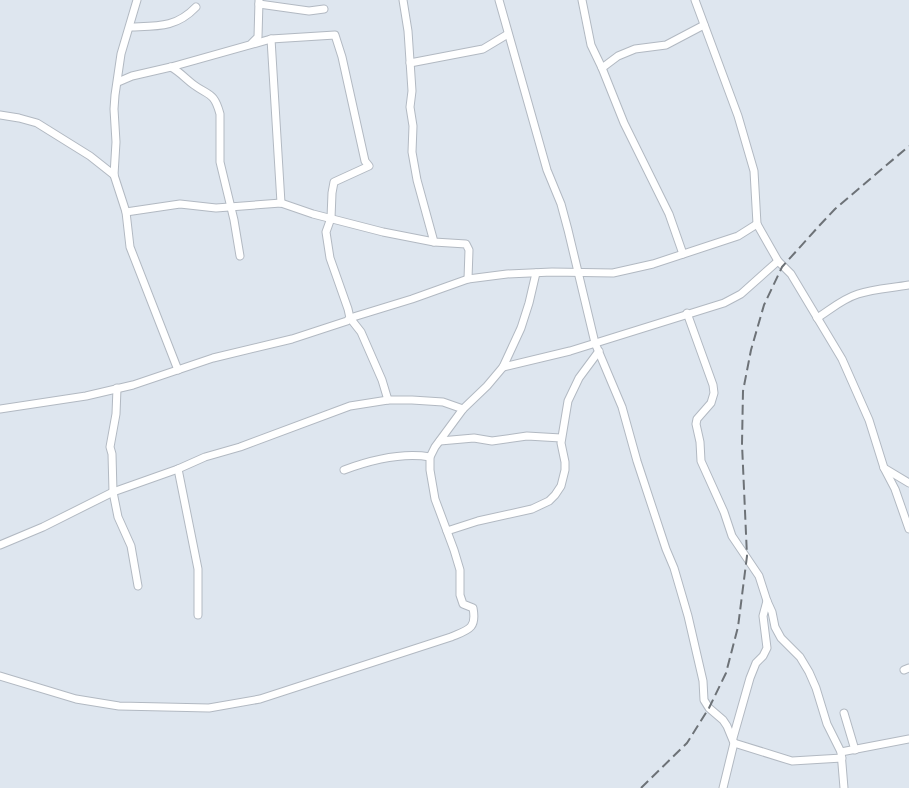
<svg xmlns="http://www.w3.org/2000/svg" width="909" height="788" font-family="Barlow,sans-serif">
	<rect width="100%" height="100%" fill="#dee6ef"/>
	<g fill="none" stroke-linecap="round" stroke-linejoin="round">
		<defs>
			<g id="minor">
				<path d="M 137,0 L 121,54 L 115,95 L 114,109 L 116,142 L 114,175 L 126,212 L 130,247 L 178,370"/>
				<path d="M 403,0 L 408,31 L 412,91 L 410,107 L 413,126 L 412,152 L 417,180 L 434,242"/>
				<path d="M 499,0 L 547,170 L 561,204 L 568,230 L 595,343 L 622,407 L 637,461 L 666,549 L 674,568 L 688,616 L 703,681 L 704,700 L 709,708 L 723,720 L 727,726 L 734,743 L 723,788"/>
				<path d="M 582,0 L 591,45 L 602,68 L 624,123 L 669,214 L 683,254"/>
				<path d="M 695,0 L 738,116 L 754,171 L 757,224 L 778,261 L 791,274 L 842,359 L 869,420 L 884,468 L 909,483"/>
				<path d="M 259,4 L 309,11 L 324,9"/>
				<path d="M 131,27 C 157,26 176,28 196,7"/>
				<path d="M 271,39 L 281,203"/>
				<path d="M 252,43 L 258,37 L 259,1"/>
				<path d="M 410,63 L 483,49 L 508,34"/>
				<path d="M 171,67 C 180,72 186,79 194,85 C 209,96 214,92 220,114 L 220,162 L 234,220 L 240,256"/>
				<path d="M 602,68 L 618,56 L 635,49 L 666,45 L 704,25"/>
				<path d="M 118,82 L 132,76 L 171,67 L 271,39 L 335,35 L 342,57 L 365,161 L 369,166 L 334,182 L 332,193 L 331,218 L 326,232 L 330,258 L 348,309 L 350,318 L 361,332 L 382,380 L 388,400"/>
				<path d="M 0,115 L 19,118 L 37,123 L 90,156 L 114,175"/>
				<path d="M 126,212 L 180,204 L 216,208 L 281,203 L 313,214 L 383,232 L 434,242 L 466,244 L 469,250 L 468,279"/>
				<path d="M 687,313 L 713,385 L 714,393 L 711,403 L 697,419 L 696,424 L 700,442 L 701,461 L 724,512 L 732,536 L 759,576 L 767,601 L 772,612 L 775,627 L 781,638 L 800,657 L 809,672 L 816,688 L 827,724 L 841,752 L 844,788"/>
				<path d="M 817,318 C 830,310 842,299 858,294 C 874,289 892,288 909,285"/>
				<path d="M 503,367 L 570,351 L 724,303 L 741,294 L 778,261"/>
				<path d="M 117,388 L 116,414 L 110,447 L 112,454 L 113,492 L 118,517 L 131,546 L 138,586"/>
				<path d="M 0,409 L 86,396 L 133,385 L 213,358 L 292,339 L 347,321 L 350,318 L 412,299 L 468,279 L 507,274 L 552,272 L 613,273 L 653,264 L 738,236 L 757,224"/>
				<path d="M 440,441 L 474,438 L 492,441 L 527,436 L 561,438"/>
				<path d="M 884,468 L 895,489 L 909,529"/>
				<path d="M 178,469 L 198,569 L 198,615"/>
				<path d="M 344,470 C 371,460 401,452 430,457"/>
				<path d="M 447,531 L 478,521 L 532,509 L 549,501 L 555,495 L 561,486 L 565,470 L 565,462 L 561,443 L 568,401 L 579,378 L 599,351"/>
				<path d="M 0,545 L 43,527 L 113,492 L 178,469 L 205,457 L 240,447 L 350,406 L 388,400 L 412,400 L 443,402 L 463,409"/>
				<path d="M 904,670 L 909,668"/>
				<path d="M 0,676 L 76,699 L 119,706 L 209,708 L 260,699 L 451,637 C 468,630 477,629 473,608 L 463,604 L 460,595 L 460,570 L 454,550 L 435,499 L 430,470 L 430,457 L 435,447 L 463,409 L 487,386 L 503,367 L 521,328 L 529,303 L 536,273"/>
				<path d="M 844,713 L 855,750"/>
				<path d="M 733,738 L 750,678 L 756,663 L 763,656 L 767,648 L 763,616 L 767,601"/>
				<path d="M 734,743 L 792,761 L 842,758"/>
				<path d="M 841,752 L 909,739"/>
			</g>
		</defs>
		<use href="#minor" stroke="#b2b9c2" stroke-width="9"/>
		<use href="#minor" stroke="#fff" stroke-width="7"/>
		<path stroke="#6d7277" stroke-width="2" stroke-dasharray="10 5" stroke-linecap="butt" d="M 641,788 L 687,743 L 709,708 L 726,673 L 738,627 L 747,556 L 742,444 L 743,391 L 751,350 L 764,305 L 782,267 L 819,226 L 835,209 L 909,146"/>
	</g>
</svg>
